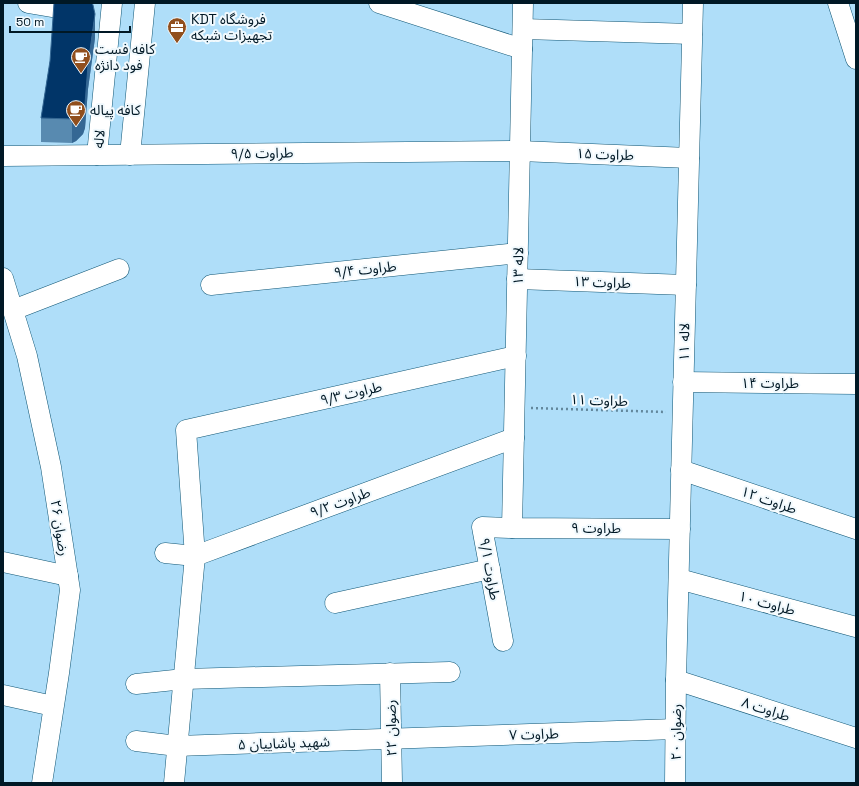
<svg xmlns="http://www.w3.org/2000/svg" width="859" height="786" font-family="'Space Grotesk','Noto Sans Arabic',sans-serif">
	<rect width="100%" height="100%" fill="#afdef9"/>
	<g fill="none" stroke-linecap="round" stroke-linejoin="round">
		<defs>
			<g id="minor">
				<path d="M 28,3 L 81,12"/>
				<path d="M 379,3 L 522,49"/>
				<path d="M 838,3 L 856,59"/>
				<path d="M 523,29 L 692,34"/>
				<path d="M 97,155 L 112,3"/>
				<path d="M 130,155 L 145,3"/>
				<path d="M 3,156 L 520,151 L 689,158"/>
				<path d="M 3,278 L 27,356 L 51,467 L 70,590 L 59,673 L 42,783"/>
				<path d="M 517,279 L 686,285"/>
				<path d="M 211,285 L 518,253"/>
				<path d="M 13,310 L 119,269"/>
				<path d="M 683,382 L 856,384"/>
				<path d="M 681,470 L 856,529"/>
				<path d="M 512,528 L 523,3"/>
				<path d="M 165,553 L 195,556 L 514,438"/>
				<path d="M 3,562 L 68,576"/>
				<path d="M 679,579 L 856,627"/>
				<path d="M 335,603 L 490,569"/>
				<path d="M 503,641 L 482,527 L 512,528 L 680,529"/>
				<path d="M 390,673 L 392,783"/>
				<path d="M 676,680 L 856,738"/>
				<path d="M 136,684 L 184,679 L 450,672"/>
				<path d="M 3,695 L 53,706"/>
				<path d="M 136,741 L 177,746 L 676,729"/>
				<path d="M 174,783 L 195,556 L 186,430 L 516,356"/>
				<path d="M 675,783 L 676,680 L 693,3"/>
			</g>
		</defs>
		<use href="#minor" stroke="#105675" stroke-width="21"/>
		<path stroke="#62879c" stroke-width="2.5" stroke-dasharray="2 3" stroke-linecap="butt" d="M 531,408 L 666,412"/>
		<use href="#minor" stroke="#fff" stroke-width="20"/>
	</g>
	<path fill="#588ab0" d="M 95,38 L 88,89 L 85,128 L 83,134 L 76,141 L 72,143 L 41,142 L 41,118 L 50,61 Z"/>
	<path fill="#356894" d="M 95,14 L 95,38 L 88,89 L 85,128 L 83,134 L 76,141 L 72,143 L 72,119 L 88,65 Z"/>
	<path fill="#013568" stroke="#356894" d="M 54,3 L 92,3 L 93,5 L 95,14 L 88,65 L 85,104 L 83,110 L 76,117 L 72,119 L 41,118 L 50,61 Z"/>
	<defs>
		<symbol id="office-pin" viewBox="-11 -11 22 30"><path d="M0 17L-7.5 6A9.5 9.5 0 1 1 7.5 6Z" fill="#914f1d" stroke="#f1f9fd"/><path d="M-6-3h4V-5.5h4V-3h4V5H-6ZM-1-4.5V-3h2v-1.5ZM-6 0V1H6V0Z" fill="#fff"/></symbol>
		<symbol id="cafe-pin" viewBox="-11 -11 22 30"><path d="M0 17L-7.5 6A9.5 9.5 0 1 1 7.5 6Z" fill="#914f1d" stroke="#f1f9fd"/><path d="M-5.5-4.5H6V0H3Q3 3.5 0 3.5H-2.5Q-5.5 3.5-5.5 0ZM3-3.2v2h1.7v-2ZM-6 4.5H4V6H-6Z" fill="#fff"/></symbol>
	</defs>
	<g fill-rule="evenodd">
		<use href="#office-pin" x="166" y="16" width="22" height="30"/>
		<use href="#cafe-pin" x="70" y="46" width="22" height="30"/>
		<use href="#cafe-pin" x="65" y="99" width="22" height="30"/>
	</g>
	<g text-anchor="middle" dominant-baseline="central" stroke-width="4" stroke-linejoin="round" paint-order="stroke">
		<g font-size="14" fill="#001825" stroke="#f1f9fd" text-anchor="start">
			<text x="191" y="19">KDT فروشگاه<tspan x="191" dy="16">تجهیزات شبکه</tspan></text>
			<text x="95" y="49">کافه فست<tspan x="95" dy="16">فود دانژه</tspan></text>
			<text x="90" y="110">کافه پیاله</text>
		</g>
		<g font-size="14" fill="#001825" stroke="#f1f9fd">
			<text transform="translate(99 139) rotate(-84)">لاله</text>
			<text transform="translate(262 153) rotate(-1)">طراوت ۹/۵</text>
			<text transform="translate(605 154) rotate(2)">طراوت ۱۵</text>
			<text transform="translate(518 266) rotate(-89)">لاله ۱۳</text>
			<text transform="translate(365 269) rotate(-6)">طراوت ۹/۴</text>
			<text transform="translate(602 282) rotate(2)">طراوت ۱۳</text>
			<text transform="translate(684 342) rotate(-89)">لاله ۱۱</text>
			<text x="770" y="383">طراوت ۱۴</text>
			<text transform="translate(351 393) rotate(-13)">طراوت ۹/۳</text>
			<text transform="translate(599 400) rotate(2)">طراوت ۱۱</text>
			<text transform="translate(769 500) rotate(19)">طراوت ۱۲</text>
			<text transform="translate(340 502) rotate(-20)">طراوت ۹/۲</text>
			<text transform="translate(60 528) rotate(81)">رضوان ۲۶</text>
			<text x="596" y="528">طراوت ۹</text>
			<text transform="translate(490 569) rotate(80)">طراوت ۹/۱</text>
			<text transform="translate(767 603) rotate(15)">طراوت ۱۰</text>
			<text transform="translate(766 709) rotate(18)">طراوت ۸</text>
			<text transform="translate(391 728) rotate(-91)">رضوان ۲۲</text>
			<text transform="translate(676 732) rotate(-90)">رضوان ۲۰</text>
			<text transform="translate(534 734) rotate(-2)">طراوت ۷</text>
			<text transform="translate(284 743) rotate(-2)">شهید پاشاییان ۵</text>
		</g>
	</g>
	<rect width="859" height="786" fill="none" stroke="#001825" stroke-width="8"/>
	<path d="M10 26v6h120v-6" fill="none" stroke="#001825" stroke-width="2"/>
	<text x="16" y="26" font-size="12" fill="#001825" stroke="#f1f9fd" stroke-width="3" paint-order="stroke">50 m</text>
</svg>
